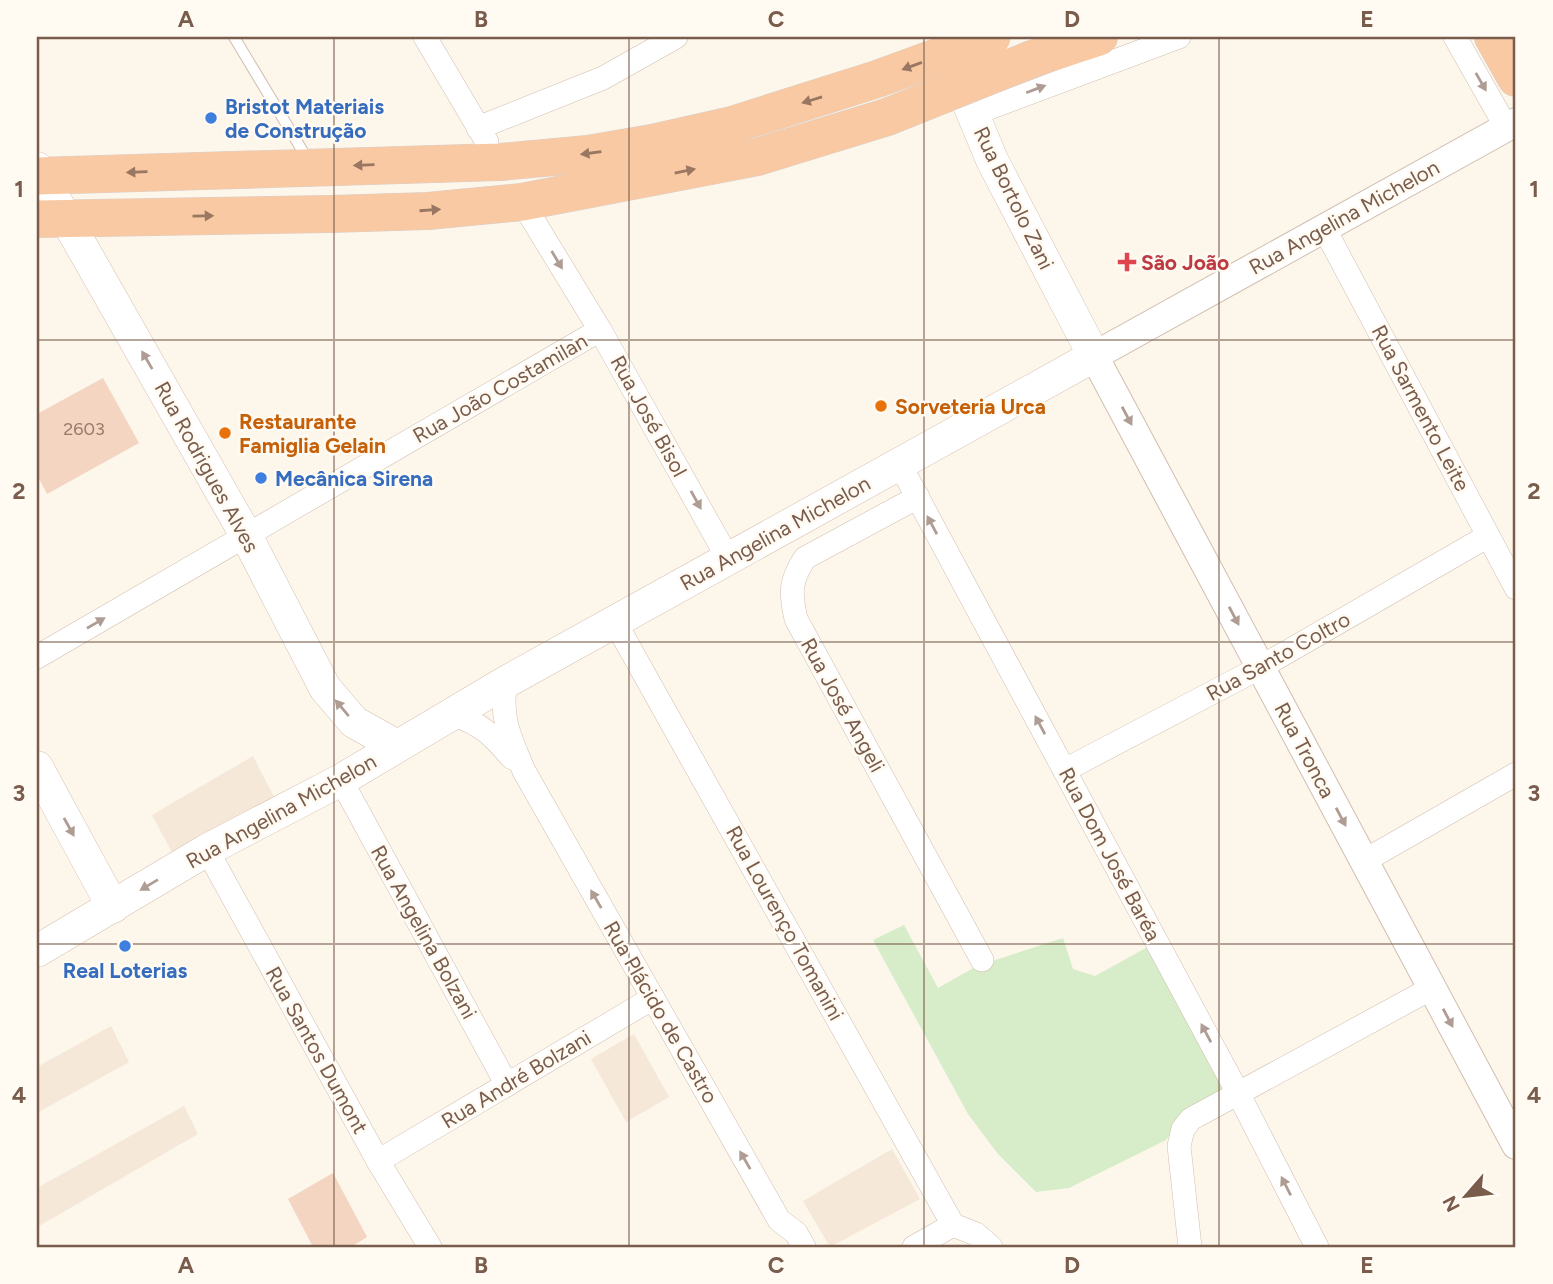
<svg xmlns="http://www.w3.org/2000/svg" width="1553" height="1284" font-family="Figtree,sans-serif">
	<rect width="100%" height="100%" fill="#fdf6eb"/>
	<g fill="#f5e8d9">
		<path d="M 253,756 L 274,797 L 174,856 L 152,815 Z"/>
		<path d="M 111,1026 L 129,1062 L 37,1113 L 37,1067 Z"/>
		<path d="M 634,1034 L 669,1097 L 626,1122 L 591,1059 Z"/>
		<path d="M 184,1106 L 198,1134 L 39,1226 L 37,1188 Z"/>
		<path d="M 892,1149 L 920,1199 L 830,1247 L 803,1201 Z"/>
	</g>
	<path fill="#d7ecc8" d="M 904,925 L 938,988 L 977,966 L 1063,938 L 1073,969 L 1095,976 L 1155,943 L 1234,1092 L 1179,1123 L 1166,1140 L 1069,1188 L 1036,1192 L 998,1154 L 968,1114 L 873,940 Z"/>
	<g fill="#f3d5c2">
		<path d="M 103,378 L 139,443 L 47,494 L 37,475 L 37,414 Z"/>
		<path d="M 333,1173 L 367,1237 L 351,1247 L 313,1247 L 288,1199 Z"/>
	</g>
	<g fill="none" stroke-linecap="round" stroke-linejoin="round">
		<defs>
			<path id="service" d="M 234,37 L 308,160"/>
			<g id="minor">
				<path d="M 425,37 L 487,142"/>
				<path d="M 1455,37 L 1506,127"/>
				<path d="M 973,114 L 1179,37"/>
				<path d="M 478,128 L 603,78 L 676,37"/>
				<path d="M 522,202 L 600,330 L 729,560"/>
				<path d="M 1324,228 L 1516,588"/>
				<path d="M 899,463 L 1238,1093 L 1317,1247"/>
				<path d="M 918,497 L 805,558 C 790,581 790,592 796,619 L 982,960"/>
				<path d="M 615,622 L 953,1225"/>
				<path d="M 37,657 L 600,330"/>
				<path d="M 506,682 C 499,717 511,740 524,771 L 779,1220 L 796,1233 L 804,1247"/>
				<path d="M 454,715 C 482,724 493,736 512,758"/>
				<path d="M 1065,770 L 1261,667 L 1488,536"/>
				<path d="M 341,780 L 507,1085"/>
				<path d="M 207,850 L 378,1161 L 430,1247"/>
				<path d="M 1364,861 L 1516,774"/>
				<path d="M 378,1161 L 653,998"/>
				<path d="M 953,1225 L 976,1234 L 991,1247"/>
				<path d="M 914,1247 L 953,1225"/>
				<path d="M 1190,1247 L 1179,1146 L 1183,1129 L 1191,1119 L 1432,988"/>
			</g>
			<path id="tertiary" d="M 1516,122 L 1094,356 L 1516,1145"/>
			<g id="secondary">
				<path d="M 37,168 L 247,537 L 325,688 L 354,722 L 397,746"/>
				<path d="M 37,767 L 113,907"/>
				<path d="M 37,951 L 207,850 L 341,780 L 506,682 L 1094,356 L 992,160 L 952,64"/>
			</g>
			<g id="trunk">
				<path d="M 1493,37 L 1516,78"/>
				<path d="M 1032,59 L 1099,37"/>
				<path d="M 37,176 L 500,162 L 588,154 L 652,143 L 732,125 L 877,79"/>
				<path d="M 37,219 L 330,214 L 428,211 L 522,202 L 757,157 L 887,117"/>
			</g>
		</defs>
		<use href="#service" stroke="#d0beaf" stroke-width="12"/>
		<use href="#minor" stroke="#d0beaf" stroke-width="24"/>
		<use href="#tertiary" stroke="#d0beaf" stroke-width="30"/>
		<use href="#secondary" stroke="#d6c0af" stroke-width="33"/>
		<use href="#trunk" stroke="#d9d1cd" stroke-width="38"/>
		<use href="#service" stroke="#fff" stroke-width="10"/>
		<use href="#minor" stroke="#fff" stroke-width="23"/>
		<use href="#tertiary" stroke="#fff" stroke-width="28"/>
		<use href="#secondary" stroke="#fff" stroke-width="32"/>
		<use href="#trunk" stroke="#f9c9a3" stroke-width="37"/>
		<defs>
			<g id="trunk-bridge">
				<path d="M 877,79 L 992,37"/>
				<path d="M 887,117 L 1032,59"/>
			</g>
		</defs>
		<use href="#trunk-bridge" stroke="#d9d1cd" stroke-width="38" stroke-linecap="butt"/>
		<use href="#trunk-bridge" stroke="#f9c9a3" stroke-width="37"/>
	</g>
	<defs><path id="oneway-solid" d="M-6-.8H1V-3.2L6.5 0L1 3.2V.8H-6Z" transform="scale(1.75)"/></defs>
	<g fill="#997762">
		<use href="#oneway-solid" transform="translate(912 66) rotate(160)"/>
		<use href="#oneway-solid" transform="translate(812 100) rotate(163)"/>
		<use href="#oneway-solid" transform="translate(591 153) rotate(172)"/>
		<use href="#oneway-solid" transform="translate(364 165) rotate(178)"/>
		<use href="#oneway-solid" transform="translate(685 171) rotate(-11)"/>
		<use href="#oneway-solid" transform="translate(137 172) rotate(178)"/>
		<use href="#oneway-solid" transform="translate(430 210) rotate(-4)"/>
		<use href="#oneway-solid" transform="translate(203 216) rotate(-1)"/>
	</g>
	<g fill="#af9d94">
		<use href="#oneway-solid" transform="translate(1481 82) rotate(60)"/>
		<use href="#oneway-solid" transform="translate(1036 89) rotate(-21)"/>
		<use href="#oneway-solid" transform="translate(557 260) rotate(59)"/>
		<use href="#oneway-solid" transform="translate(147 360) rotate(-120)"/>
		<use href="#oneway-solid" transform="translate(1127 416) rotate(62)"/>
		<use href="#oneway-solid" transform="translate(696 500) rotate(61)"/>
		<use href="#oneway-solid" transform="translate(932 525) rotate(-118)"/>
		<use href="#oneway-solid" transform="translate(1234 616) rotate(62)"/>
		<use href="#oneway-solid" transform="translate(96 623) rotate(-30)"/>
		<use href="#oneway-solid" transform="translate(342 708) rotate(-130)"/>
		<use href="#oneway-solid" transform="translate(1040 725) rotate(-118)"/>
		<use href="#oneway-solid" transform="translate(1341 817) rotate(62)"/>
		<use href="#oneway-solid" transform="translate(69 827) rotate(61)"/>
		<use href="#oneway-solid" transform="translate(149 885) rotate(149)"/>
		<use href="#oneway-solid" transform="translate(596 899) rotate(-120)"/>
		<use href="#oneway-solid" transform="translate(1448 1018) rotate(62)"/>
		<use href="#oneway-solid" transform="translate(1206 1033) rotate(-118)"/>
		<use href="#oneway-solid" transform="translate(745 1160) rotate(-120)"/>
		<use href="#oneway-solid" transform="translate(1286 1186) rotate(-117)"/>
	</g>
	<path fill="none" stroke="#795c4c" stroke-width="2" stroke-opacity="0.55" d="M 334,37 L 334,1247M 629,37 L 629,1247M 924,37 L 924,1247M 1219,37 L 1219,1247M 37,340 L 1516,340M 37,642 L 1516,642M 37,944 L 1516,944"/>
	<g fill="#3f7fe0" stroke="#fffaf2" stroke-width="2.5">
		<circle cx="211" cy="118" r="7"/>
		<circle cx="261" cy="478" r="7"/>
		<circle cx="125" cy="946" r="7"/>
	</g>
	<path fill="#e0444e" stroke="#fffaf2" stroke-width="2.5" d="M1123.5 251.5h7v7h7v7h-7v7h-7v-7h-7v-7h7z"/>
	<g fill="#e8710a" stroke="#fffaf2" stroke-width="2.5">
		<circle cx="881" cy="406" r="7"/>
		<circle cx="225" cy="433" r="7"/>
	</g>
	<g text-anchor="middle" dominant-baseline="central" stroke-width="5" stroke-linejoin="round" paint-order="stroke">
		<g font-size="18" fill="#987a6a">
			<text x="84" y="429">2603</text>
		</g>
		<g font-size="21" font-weight="bold" fill="#366cbe" stroke="#fffaf2" text-anchor="start">
			<text x="225" y="106">Bristot Materiais<tspan x="225" dy="24">de Construção</tspan></text>
			<text x="275" y="478">Mecânica Sirena</text>
			<text x="125" y="970" text-anchor="middle">Real Loterias</text>
		</g>
		<g font-size="21" fill="#795c4c" stroke="#fffaf2">
			<text transform="translate(1014 198) rotate(64)">Rua Bortolo Zani</text>
			<text transform="translate(1344 217) rotate(-29)">Rua Angelina Michelon</text>
			<text transform="translate(500 388) rotate(-30)">Rua João Costamilan</text>
			<text transform="translate(1421 408) rotate(62)">Rua Sarmento Leite</text>
			<text transform="translate(649 416) rotate(61)">Rua José Bisol</text>
			<text transform="translate(207 467) rotate(61)">Rua Rodrigues Alves</text>
			<text transform="translate(775 533) rotate(-29)">Rua Angelina Michelon</text>
			<text transform="translate(1278 656) rotate(-29)">Rua Santo Coltro</text>
			<text transform="translate(843 705) rotate(61)">Rua José Angeli</text>
			<text transform="translate(1305 750) rotate(62)">Rua Tronca</text>
			<text transform="translate(281 811) rotate(-29)">Rua Angelina Michelon</text>
			<text transform="translate(1110 854) rotate(62)">Rua Dom José Baréa</text>
			<text transform="translate(785 923) rotate(61)">Rua Lourenço Tomanini</text>
			<text transform="translate(424 932) rotate(61)">Rua Angelina Bolzani</text>
			<text transform="translate(661 1012) rotate(60)">Rua Plácido de Castro</text>
			<text transform="translate(317 1050) rotate(61)">Rua Santos Dumont</text>
			<text transform="translate(516 1079) rotate(-31)">Rua André Bolzani</text>
		</g>
		<g font-size="21" font-weight="bold" fill="#be3a42" stroke="#fffaf2" text-anchor="start">
			<text x="1141" y="262">São João</text>
		</g>
		<g font-size="21" font-weight="bold" fill="#c56008" stroke="#fffaf2" text-anchor="start">
			<text x="895" y="406">Sorveteria Urca</text>
			<text x="239" y="421">Restaurante<tspan x="239" dy="24">Famiglia Gelain</tspan></text>
		</g>
	</g>
	<rect width="1553" height="1284" fill="none" stroke="#fffaf2" stroke-width="77"/>
	<g transform="translate(1466 1196) rotate(242)" stroke="#fffaf2" stroke-width="5" paint-order="stroke">
	<path d="M0-5L12 26L0 18L-12 26Z" fill="#795c4c"/>
	<text y="-10" font-size="19" font-weight="bold" text-anchor="middle" fill="#795c4c">N</text>
	</g>
	<rect x="38" y="38" width="1476" height="1208" fill="none" stroke="#795c4c" stroke-width="2.5"/>
	<g font-size="23" text-anchor="middle" font-weight="bold" fill="#795c4c">
		<text x="186" y="27">A</text>
		<text x="481" y="27">B</text>
		<text x="776" y="27">C</text>
		<text x="1072" y="27">D</text>
		<text x="1367" y="27">E</text>
		<text x="19" y="197">1</text>
		<text x="1534" y="197">1</text>
		<text x="19" y="499">2</text>
		<text x="1534" y="499">2</text>
		<text x="19" y="801">3</text>
		<text x="1534" y="801">3</text>
		<text x="19" y="1103">4</text>
		<text x="1534" y="1103">4</text>
		<text x="186" y="1273">A</text>
		<text x="481" y="1273">B</text>
		<text x="776" y="1273">C</text>
		<text x="1072" y="1273">D</text>
		<text x="1367" y="1273">E</text>
	</g>
</svg>
